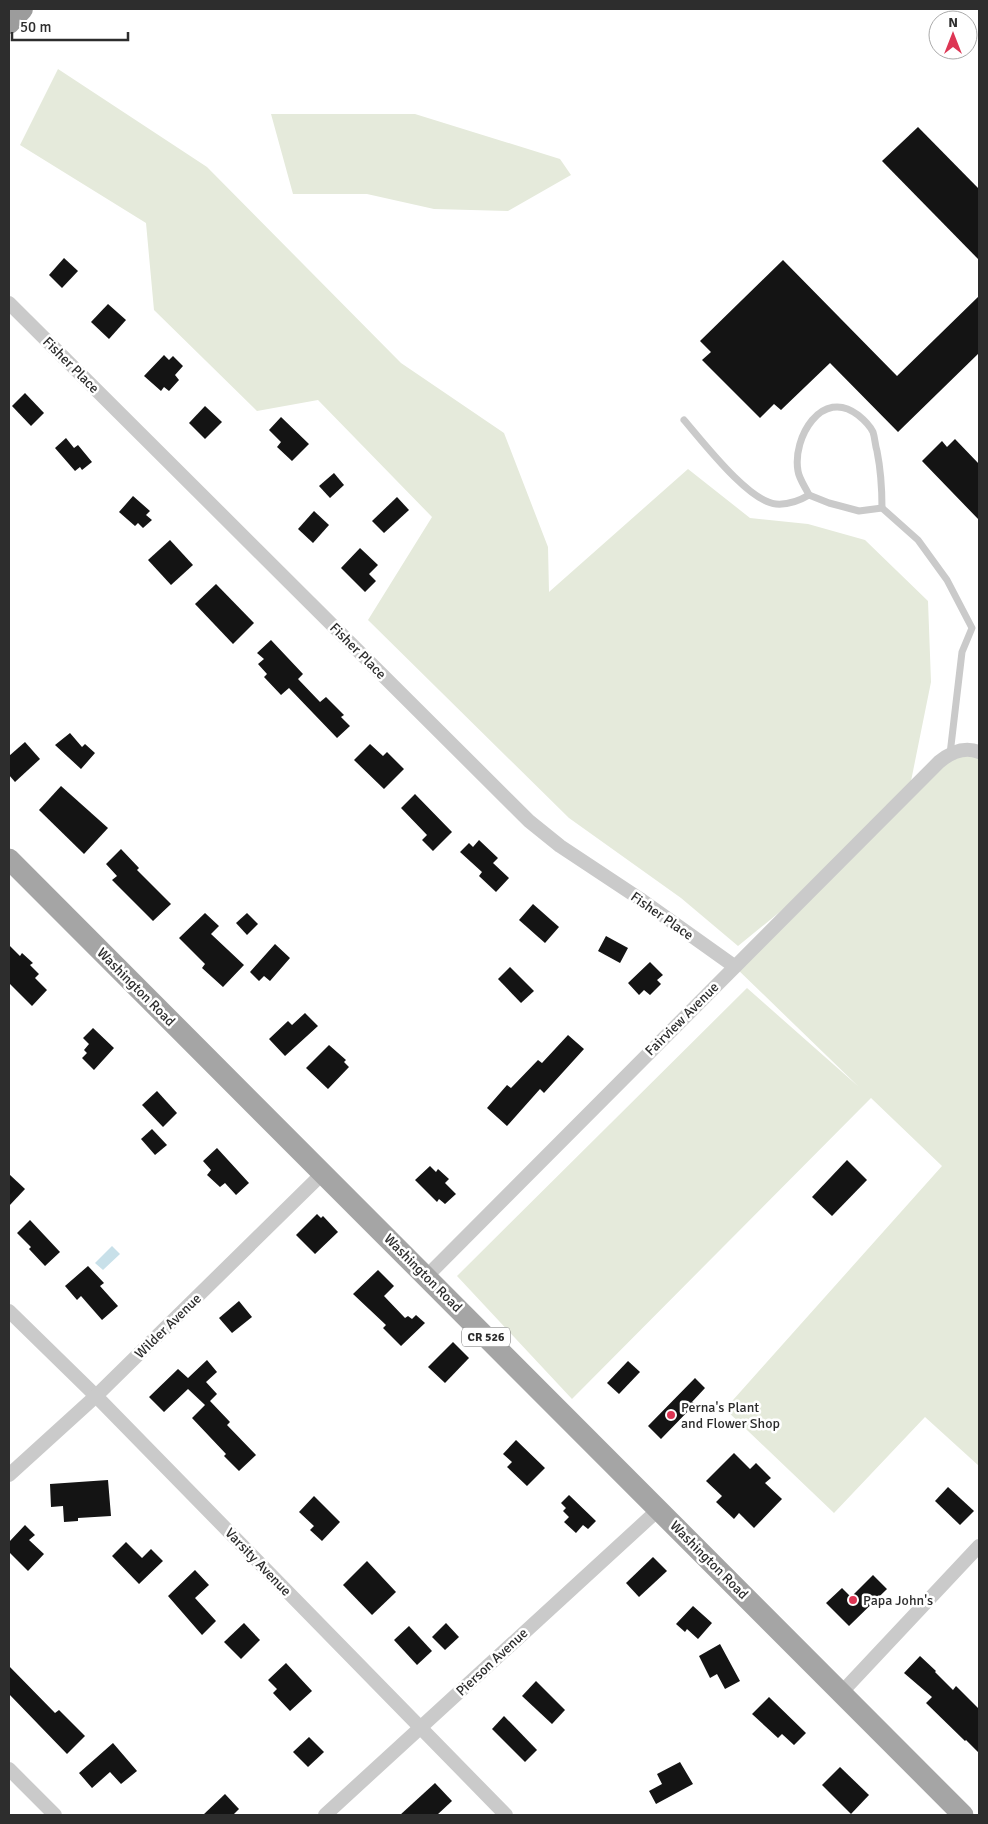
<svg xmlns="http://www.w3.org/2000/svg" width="988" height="1824" font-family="Signika,sans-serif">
	<rect width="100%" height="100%" fill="#fff"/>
	<g fill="#e5eadb">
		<path d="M 58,69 L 207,167 L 401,363 L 504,433 L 548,547 L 549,592 L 688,469 L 750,518 L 808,524 L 865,540 L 928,601 L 931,682 L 909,791 L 939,762 L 979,752 L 979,1466 L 925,1417 L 834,1513 L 725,1409 L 942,1166 L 871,1098 L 572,1399 L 457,1276 L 747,988 L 859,1087 L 734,966 L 825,875 L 738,946 L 681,898 L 569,818 L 368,620 L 432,517 L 318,400 L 257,411 L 154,310 L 146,223 L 20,145 Z"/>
		<path d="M 271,114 L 415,114 L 560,159 L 571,175 L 508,211 L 434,209 L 367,194 L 293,194 Z"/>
	</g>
	<path fill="#c8e0e9" d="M 112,1246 L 120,1254 L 103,1270 L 95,1263 Z"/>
	<g fill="#141414">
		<path d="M 918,127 L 979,189 L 979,260 L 882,161 Z"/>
		<path d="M 64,258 L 78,271 L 62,288 L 49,275 Z"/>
		<path d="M 783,260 L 897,376 L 979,296 L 979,353 L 898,432 L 830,363 L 781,410 L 774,404 L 760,418 L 702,360 L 711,352 L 700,341 Z"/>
		<path d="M 108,304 L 126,320 L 109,339 L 91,322 Z"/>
		<path d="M 164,355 L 169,360 L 173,356 L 183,366 L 175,375 L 179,380 L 169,391 L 164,387 L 161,391 L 144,376 Z"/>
		<path d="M 25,393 L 44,413 L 31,426 L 12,406 Z"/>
		<path d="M 205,406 L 222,422 L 205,439 L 189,423 Z"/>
		<path d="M 281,417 L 309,444 L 292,461 L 277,447 L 281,442 L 269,430 Z"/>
		<path d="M 66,438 L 74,448 L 78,445 L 92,462 L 82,470 L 80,467 L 75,471 L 55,448 Z"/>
		<path d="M 955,439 L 979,464 L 979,520 L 922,461 L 942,441 L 947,447 Z"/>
		<path d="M 334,473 L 344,485 L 330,498 L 319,486 Z"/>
		<path d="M 133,496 L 150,511 L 146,515 L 152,520 L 143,528 L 138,523 L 135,526 L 119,512 Z"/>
		<path d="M 397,497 L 409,510 L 384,533 L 372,521 Z"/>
		<path d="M 314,511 L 329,525 L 313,543 L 298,529 Z"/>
		<path d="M 170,540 L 193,565 L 171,585 L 148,560 Z"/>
		<path d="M 360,548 L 378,565 L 369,574 L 376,581 L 365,592 L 341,568 Z"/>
		<path d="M 216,584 L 254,623 L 233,644 L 195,604 Z"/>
		<path d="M 271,640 L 303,674 L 298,679 L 320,702 L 326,697 L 344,715 L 341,717 L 350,726 L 337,738 L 289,688 L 281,695 L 264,677 L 267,674 L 258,664 L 264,659 L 257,653 Z"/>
		<path d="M 70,733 L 82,747 L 85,744 L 95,753 L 81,769 L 55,745 Z"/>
		<path d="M 25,742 L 40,759 L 15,782 L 9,775 L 9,756 Z"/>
		<path d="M 370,744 L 383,756 L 387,752 L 404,769 L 384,789 L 354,760 Z"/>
		<path d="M 61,786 L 108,828 L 84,854 L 39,810 Z"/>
		<path d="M 415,794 L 452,832 L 433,851 L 422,840 L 427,835 L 401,808 Z"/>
		<path d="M 479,840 L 498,858 L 493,863 L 509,878 L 496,892 L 479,876 L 482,872 L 460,852 L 469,843 L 473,847 Z"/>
		<path d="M 121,849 L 139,868 L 137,870 L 171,904 L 153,921 L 112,880 L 117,876 L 106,864 Z"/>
		<path d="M 533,904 L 559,927 L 545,943 L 519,920 Z"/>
		<path d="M 205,913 L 219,926 L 211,934 L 244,965 L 223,987 L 202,968 L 205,964 L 179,938 Z"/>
		<path d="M 247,913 L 258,924 L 247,935 L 236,923 Z"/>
		<path d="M 606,936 L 628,948 L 620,963 L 598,951 Z"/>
		<path d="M 275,944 L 290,958 L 270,981 L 264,976 L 259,981 L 250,972 Z"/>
		<path d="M 9,945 L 20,956 L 22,953 L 33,963 L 30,965 L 39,974 L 35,978 L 47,990 L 32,1006 L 9,983 Z"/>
		<path d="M 650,962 L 663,975 L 657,980 L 661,984 L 650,995 L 644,990 L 639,995 L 628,983 Z"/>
		<path d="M 510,967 L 534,991 L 521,1003 L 498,979 Z"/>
		<path d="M 305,1013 L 318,1026 L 285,1056 L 269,1039 L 288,1021 L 292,1025 Z"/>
		<path d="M 93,1028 L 114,1048 L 94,1070 L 82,1058 L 87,1053 L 84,1050 L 89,1044 L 83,1038 Z"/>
		<path d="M 568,1035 L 584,1049 L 544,1093 L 540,1089 L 507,1126 L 487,1108 L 507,1085 L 511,1088 L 538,1060 L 542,1063 Z"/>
		<path d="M 329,1045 L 346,1060 L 344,1062 L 349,1067 L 328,1089 L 306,1068 Z"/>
		<path d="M 157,1091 L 177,1113 L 163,1127 L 142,1105 Z"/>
		<path d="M 152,1129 L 167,1145 L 155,1155 L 141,1139 Z"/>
		<path d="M 217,1148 L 249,1183 L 236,1195 L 225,1183 L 220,1187 L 207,1175 L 211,1170 L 203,1161 Z"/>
		<path d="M 847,1160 L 867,1180 L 832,1216 L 812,1197 Z"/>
		<path d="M 430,1166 L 436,1172 L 438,1169 L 449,1179 L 445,1183 L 456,1194 L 445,1204 L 439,1199 L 437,1202 L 415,1180 Z"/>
		<path d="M 9,1174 L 25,1189 L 9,1206 Z"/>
		<path d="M 317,1214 L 321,1218 L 323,1216 L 338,1232 L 315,1254 L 296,1235 Z"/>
		<path d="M 30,1220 L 60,1252 L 45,1266 L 29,1249 L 31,1247 L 17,1233 Z"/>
		<path d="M 88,1266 L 104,1283 L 100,1286 L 118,1306 L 102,1320 L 81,1296 L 77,1300 L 65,1286 Z"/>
		<path d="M 378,1270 L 394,1286 L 384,1296 L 405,1318 L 408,1316 L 412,1319 L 416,1315 L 425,1323 L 401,1346 L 383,1328 L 386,1325 L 353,1294 Z"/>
		<path d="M 239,1301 L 252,1317 L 232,1333 L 219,1318 Z"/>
		<path d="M 453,1342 L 469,1358 L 445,1383 L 428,1367 Z"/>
		<path d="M 207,1360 L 217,1372 L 206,1382 L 217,1394 L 210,1401 L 230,1422 L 227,1425 L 256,1455 L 239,1471 L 224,1456 L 226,1454 L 192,1418 L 205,1405 L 188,1389 L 164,1412 L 149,1397 L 178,1369 L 188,1378 Z"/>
		<path d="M 628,1361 L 640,1372 L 619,1394 L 607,1383 Z"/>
		<path d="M 695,1378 L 705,1388 L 692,1402 L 695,1404 L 661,1439 L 648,1426 Z"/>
		<path d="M 516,1440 L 545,1468 L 527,1486 L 507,1467 L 512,1462 L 503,1454 Z"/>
		<path d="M 734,1453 L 750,1469 L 756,1463 L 771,1478 L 765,1483 L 782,1499 L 754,1528 L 739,1513 L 734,1519 L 716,1502 L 722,1496 L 706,1481 Z"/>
		<path d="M 108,1480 L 111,1516 L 78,1518 L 78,1521 L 64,1522 L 63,1506 L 51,1507 L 50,1484 Z"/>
		<path d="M 948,1487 L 974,1511 L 960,1525 L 935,1501 Z"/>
		<path d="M 569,1495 L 596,1521 L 588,1529 L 583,1525 L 576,1533 L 564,1522 L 569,1517 L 563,1511 L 566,1508 L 561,1503 Z"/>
		<path d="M 314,1496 L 340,1522 L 322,1541 L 310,1530 L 314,1526 L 299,1512 Z"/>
		<path d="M 25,1525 L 35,1535 L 29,1540 L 44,1554 L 28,1571 L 9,1552 L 9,1542 Z"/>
		<path d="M 126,1542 L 142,1558 L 151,1549 L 163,1561 L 139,1584 L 112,1556 Z"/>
		<path d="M 653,1557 L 667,1571 L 639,1597 L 626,1583 Z"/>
		<path d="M 367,1561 L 396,1592 L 372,1615 L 343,1585 Z"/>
		<path d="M 195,1570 L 209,1585 L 195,1598 L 216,1621 L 202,1635 L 168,1596 Z"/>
		<path d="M 873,1575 L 887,1589 L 849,1626 L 826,1603 L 842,1588 L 851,1597 Z"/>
		<path d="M 693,1606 L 712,1623 L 698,1639 L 687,1629 L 685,1632 L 676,1624 Z"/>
		<path d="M 244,1623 L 260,1640 L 241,1659 L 224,1642 Z"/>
		<path d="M 446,1623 L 459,1637 L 445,1650 L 432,1637 Z"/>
		<path d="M 409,1626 L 432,1651 L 417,1665 L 394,1640 Z"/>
		<path d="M 720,1644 L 740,1681 L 725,1689 L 717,1674 L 710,1678 L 699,1656 Z"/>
		<path d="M 920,1656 L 936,1671 L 935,1672 L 953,1690 L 956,1686 L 979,1709 L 979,1753 L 966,1740 L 965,1741 L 926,1703 L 932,1697 L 904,1673 Z"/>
		<path d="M 286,1663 L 312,1691 L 290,1711 L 273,1693 L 277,1689 L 268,1680 Z"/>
		<path d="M 9,1666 L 55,1713 L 59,1710 L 85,1736 L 67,1754 L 9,1694 Z"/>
		<path d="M 536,1681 L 565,1710 L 552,1724 L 522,1696 Z"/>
		<path d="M 769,1697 L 806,1733 L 794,1745 L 782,1734 L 778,1738 L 752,1714 Z"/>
		<path d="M 504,1716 L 537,1750 L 525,1762 L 492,1729 Z"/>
		<path d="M 309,1737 L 324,1752 L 308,1767 L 293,1752 Z"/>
		<path d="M 113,1743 L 137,1771 L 121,1784 L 110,1772 L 92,1788 L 79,1773 Z"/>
		<path d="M 680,1762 L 693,1784 L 656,1804 L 649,1791 L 662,1784 L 657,1774 Z"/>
		<path d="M 840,1767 L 869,1795 L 851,1814 L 822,1785 Z"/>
		<path d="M 435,1783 L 452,1801 L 437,1815 L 400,1815 Z"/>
		<path d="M 225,1794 L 239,1809 L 233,1815 L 203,1815 Z"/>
	</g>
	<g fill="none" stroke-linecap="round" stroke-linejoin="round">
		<g stroke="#cacaca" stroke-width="7">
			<path d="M 684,420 C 703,442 749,502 776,504 C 789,505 799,501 809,495 L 829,503 L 859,511 L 882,508 L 918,540 L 947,580 L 972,628 L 962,652 L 950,754"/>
			<path d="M 809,495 C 806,488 799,479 798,471 C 792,438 822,387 858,415 C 863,419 870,426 873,432 C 875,438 875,445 877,451 C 881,471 882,487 882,508"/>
		</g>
		<g stroke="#cacaca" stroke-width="14">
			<path d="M 9,303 L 529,821 L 560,846 L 640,899 L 734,966"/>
			<path d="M 426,1277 L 939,762 C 951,752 964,746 979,752"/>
			<path d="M 9,1311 L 96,1396 L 506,1815"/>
			<path d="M 9,1475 L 96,1396 L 323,1173"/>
			<path d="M 841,1693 L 979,1546"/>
			<path d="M 9,1769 L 55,1815"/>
			<path d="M 325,1815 L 658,1510"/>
		</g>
		<path stroke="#a5a5a5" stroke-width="21" d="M 9,859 L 963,1815"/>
		<path stroke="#9c9c9c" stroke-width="22" d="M 9,23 L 22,9"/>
	</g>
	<g fill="#dd3654" stroke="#fff" stroke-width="2">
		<circle cx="671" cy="1415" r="5"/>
		<circle cx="853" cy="1600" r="5"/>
	</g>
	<g text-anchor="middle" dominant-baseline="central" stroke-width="5" stroke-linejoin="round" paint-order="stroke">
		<rect fill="#fff" stroke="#6c6c6c" stroke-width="1" x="462" y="1327.5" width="48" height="19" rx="4"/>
		<g font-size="12" font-weight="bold" fill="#2d2d2d">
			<text x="486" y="1337">CR 526</text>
		</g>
		<g font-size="14" fill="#2d2d2d" stroke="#fff">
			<text transform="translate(71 365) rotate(45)">Fisher Place</text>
			<text transform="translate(358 651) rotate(45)">Fisher Place</text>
			<text transform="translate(662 916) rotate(35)">Fisher Place</text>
			<text transform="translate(136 987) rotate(45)">Washington Road</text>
			<text transform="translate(682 1019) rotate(-45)">Fairview Avenue</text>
			<text transform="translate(423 1273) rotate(45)">Washington Road</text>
			<text transform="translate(168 1326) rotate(-44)">Wilder Avenue</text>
			<text transform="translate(709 1560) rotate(45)">Washington Road</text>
			<text transform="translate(258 1562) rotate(46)">Varsity Avenue</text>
			<text transform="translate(492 1662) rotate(-43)">Pierson Avenue</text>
		</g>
		<g font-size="14" fill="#2d2d2d" stroke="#fff" text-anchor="start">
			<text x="681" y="1407">Perna's Plant<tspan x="681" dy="16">and Flower Shop</tspan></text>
			<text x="863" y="1600">Papa John's</text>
		</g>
	</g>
	<rect width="988" height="1824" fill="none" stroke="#2d2d2d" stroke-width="20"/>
	<g transform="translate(953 35)"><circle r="24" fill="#ffffff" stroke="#ababab"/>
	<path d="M0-4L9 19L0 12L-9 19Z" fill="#dd3654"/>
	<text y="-8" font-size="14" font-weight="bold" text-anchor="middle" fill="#2d2d2d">N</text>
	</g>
	<path d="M12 32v8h116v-8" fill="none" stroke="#2d2d2d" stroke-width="2.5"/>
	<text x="20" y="32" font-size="15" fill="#2d2d2d" stroke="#ffffff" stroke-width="4" paint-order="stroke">50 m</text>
</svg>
